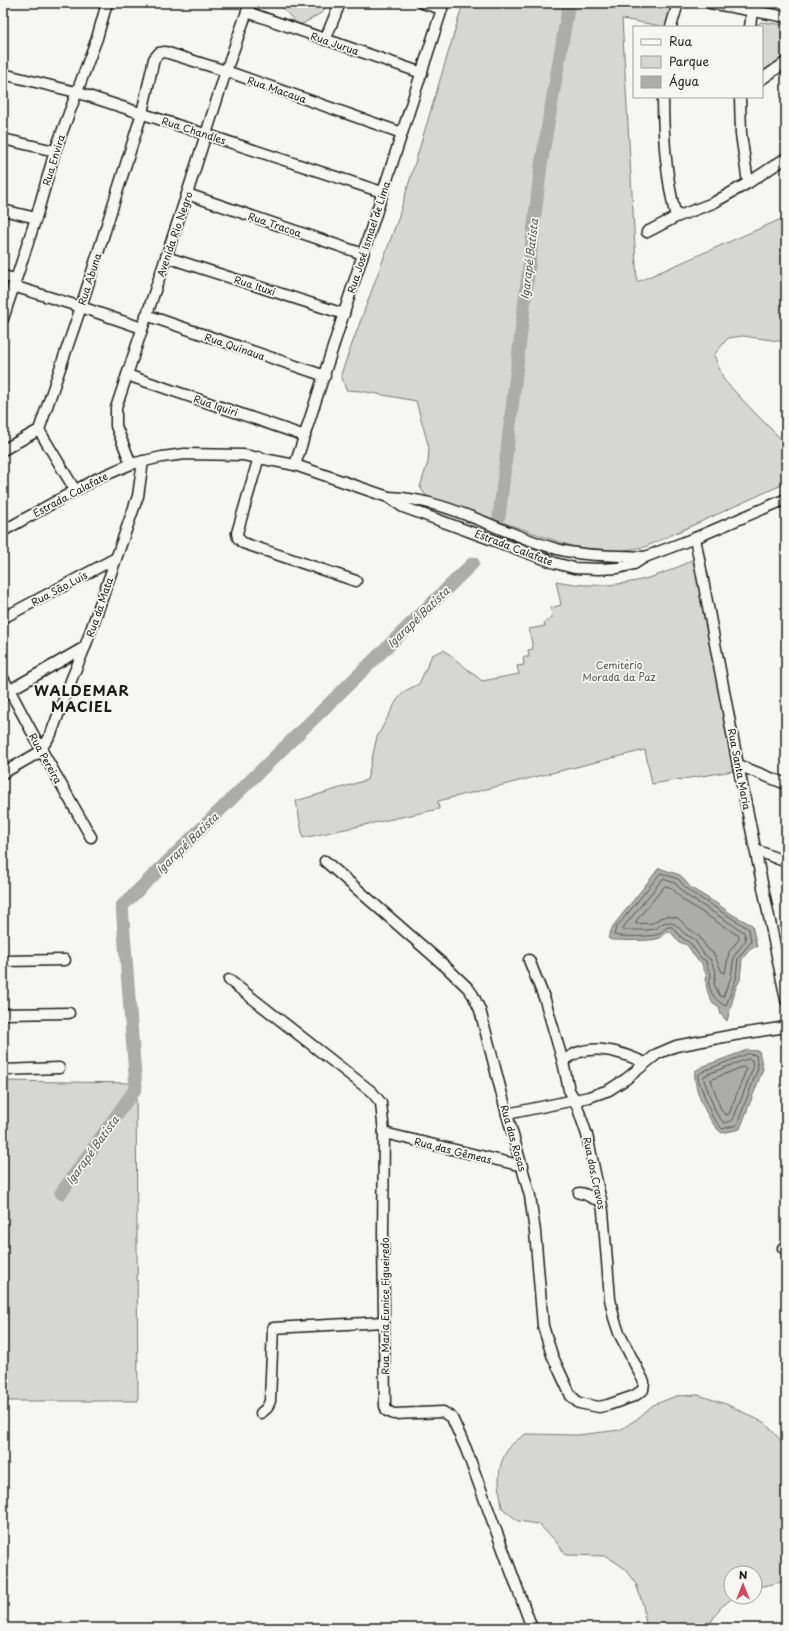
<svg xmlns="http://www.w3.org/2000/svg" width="789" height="1631" font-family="'Playpen Sans',sans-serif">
	<rect width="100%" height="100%" fill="#f6f6f2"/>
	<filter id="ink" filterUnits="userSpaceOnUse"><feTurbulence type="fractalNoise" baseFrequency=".025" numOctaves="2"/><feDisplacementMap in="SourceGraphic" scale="8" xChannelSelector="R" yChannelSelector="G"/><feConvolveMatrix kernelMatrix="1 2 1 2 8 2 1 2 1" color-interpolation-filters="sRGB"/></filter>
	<g filter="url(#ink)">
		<g fill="#d6d6d2" stroke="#797977">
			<path d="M 281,3 L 327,3 L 323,12 L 299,26 L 280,5 Z"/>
			<path d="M 457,3 L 673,3 L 666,27 L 622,19 L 637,282 L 786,217 L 786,342 L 743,336 L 728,338 L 714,355 L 724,380 L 754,412 L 784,442 L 786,448 L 786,483 L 645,547 L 619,551 L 574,547 L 426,496 L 420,487 L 428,462 L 429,448 L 416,401 L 361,391 L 346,390 L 341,374 L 398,219 L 462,7 Z"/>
			<path d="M 761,22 L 786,25 L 786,61 L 762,77 L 762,27 L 754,27 Z"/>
			<path d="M 695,558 L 733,771 L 652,784 L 645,750 L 438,801 L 439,809 L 303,838 L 296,801 L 367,780 L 377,737 L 397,700 L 405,691 L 419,684 L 432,655 L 444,650 L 482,681 L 519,674 L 517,666 L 524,665 L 523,657 L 529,657 L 528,650 L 533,649 L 529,629 L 545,626 L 544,623 L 552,618 L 551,608 L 561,605 L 556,581 C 605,591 652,583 695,558 Z"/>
			<path d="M 3,1081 L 136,1083 L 138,1401 L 3,1401 Z"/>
			<path d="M 698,1395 L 726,1404 L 765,1423 L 786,1446 L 786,1581 L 755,1588 L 755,1573 L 731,1573 L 731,1597 L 734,1597 L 720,1608 L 707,1628 L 643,1628 L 646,1625 L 643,1605 L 636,1584 L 623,1567 L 606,1556 L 566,1555 L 554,1539 L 538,1524 L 518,1521 L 502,1508 C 499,1486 495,1467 509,1448 C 513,1442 520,1438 526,1434 L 578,1435 L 620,1430 L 637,1419 L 653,1405 L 676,1396 Z"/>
		</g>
		<g fill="#acaca9" stroke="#727271">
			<path d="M 659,868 L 680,875 L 691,888 L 716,903 L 733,915 L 752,925 L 757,947 L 752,947 L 742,959 L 740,980 L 736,987 L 727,1021 L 721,1015 L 719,1006 L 713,1004 C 708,993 704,986 707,975 L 703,968 L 702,963 L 698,961 L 687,945 L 679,942 L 670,931 C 666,932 664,936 660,938 C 648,942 625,940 612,940 L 608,938 L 613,926 Z"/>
			<path d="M 747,1050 L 759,1051 L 763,1069 L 740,1129 L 722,1133 C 709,1125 692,1086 695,1071 L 704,1066 Z"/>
		</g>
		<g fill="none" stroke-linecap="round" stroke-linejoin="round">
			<g stroke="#565654" stroke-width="1">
				<path d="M 661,873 L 678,879 L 689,891 L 749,929 L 751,942 L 738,958 L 736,979 L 726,1006 C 718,1003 710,994 709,984 C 709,981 711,977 711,974 L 707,967 L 706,961 L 701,958 L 690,943 L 682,938 L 672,927 C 665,926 664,931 659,934 C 652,937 621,937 614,935 L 616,928 Z"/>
				<path d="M 663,879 L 675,883 L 686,895 L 744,932 L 746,940 L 734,956 L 731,977 L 723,997 L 720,996 L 714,984 L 716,972 L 710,959 L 704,954 L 694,939 L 685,934 L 675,924 L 667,922 L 661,924 L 656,929 L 647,930 L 623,930 L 623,928 Z"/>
				<path d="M 666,886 L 672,888 L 683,900 L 739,936 L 739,939 L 729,952 L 725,973 L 722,972 L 714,954 L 708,949 L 698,935 L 689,929 L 678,918 L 667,916 L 660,918 L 653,923 L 636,924 L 636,921 L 664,887 Z"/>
				<path d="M 748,1054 L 756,1055 L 758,1068 L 737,1125 L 722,1129 L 712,1116 L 698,1079 L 698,1075 L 706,1070 Z"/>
				<path d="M 748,1059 L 752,1060 L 753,1068 L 733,1120 L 724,1123 L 716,1113 L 703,1077 L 708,1074 Z"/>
				<path d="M 743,1067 L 745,1068 L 746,1070 L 729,1114 L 726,1115 L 721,1110 L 711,1080 Z"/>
			</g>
			<g stroke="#acaca9" stroke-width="13">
				<path d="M 499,517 L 541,165 L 569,3"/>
				<path d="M 61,1193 L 136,1088 L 122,906 L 473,563"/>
			</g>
			<defs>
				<g id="minor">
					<path d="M 710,3 L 786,17"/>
					<path d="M 247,12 L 422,73"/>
					<path d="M 671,27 L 678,3"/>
					<path d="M 750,27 L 752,11"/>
					<path d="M 325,40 L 340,3"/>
					<path d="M 3,74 L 76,92 L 382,192"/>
					<path d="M 762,79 L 786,62"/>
					<path d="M 663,97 C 663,138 666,178 676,217"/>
					<path d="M 740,97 L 741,134 L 748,183"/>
					<path d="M 3,139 L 55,151"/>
					<path d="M 187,194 L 363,254"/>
					<path d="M 3,210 L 36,218"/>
					<path d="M 647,232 L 676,217 L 713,203 L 748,183 L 786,158"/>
					<path d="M 166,257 L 344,314"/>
					<path d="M 3,276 L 16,279"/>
					<path d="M 13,286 L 81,307 L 142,328"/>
					<path d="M 146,315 L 325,376"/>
					<path d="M 3,319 L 36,218 L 55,151 L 97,38 L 107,3"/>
					<path d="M 127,375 L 305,436"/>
					<path d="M 3,450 L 39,430"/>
					<path d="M 259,457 L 237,533 L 238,538 L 243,543 L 356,581"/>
					<path d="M 131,464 L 116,426 L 116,408 L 187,194 L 226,71 L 250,3"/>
					<path d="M 295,465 L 442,9 L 422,3"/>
					<path d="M 75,490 L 39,430 L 81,307 L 142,113 L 154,59 L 159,53 L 165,52 L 226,71 L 402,133"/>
					<path d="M 388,497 C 447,498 501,534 557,549 C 585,557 615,555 645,557"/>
					<path d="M 3,531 L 94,480 L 131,464 L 162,457 L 185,454 L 243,455 L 295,465 L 388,497 L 403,507 L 555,563 L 574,568 L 599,569 L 618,568 L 634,564 L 645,557 L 695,538 L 786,499"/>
					<path d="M 695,538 L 738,765 L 786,1000"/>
					<path d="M 3,618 L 116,558"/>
					<path d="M 3,678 L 41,749 L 91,837"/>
					<path d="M 3,694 L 85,647"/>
					<path d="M 738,765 L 786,784"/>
					<path d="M 3,773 L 38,753 L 51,734 L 72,678 L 85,647 L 138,496 L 143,461"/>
					<path d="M 756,850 L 786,862"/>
					<path d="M 325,861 L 445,966 L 468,988 L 473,995 L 480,1010 L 507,1114 L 530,1196 L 535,1232 L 543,1326 L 552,1355 L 571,1396 L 579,1403 L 599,1407 L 608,1405 L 634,1396 L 643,1390 L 644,1382 L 619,1333 L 614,1318 L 610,1299 L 603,1211 L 587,1135 L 575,1100 L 569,1090 L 563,1062 L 545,1000 L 529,960"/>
					<path d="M 3,961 L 65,960"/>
					<path d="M 229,980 L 372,1092 L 381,1103 L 384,1133 L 383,1233 L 385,1406 L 387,1411 L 394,1414 L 443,1412 L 452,1418 L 466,1449 L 532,1628"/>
					<path d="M 3,1014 L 69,1013"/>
					<path d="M 563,1062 C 586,1040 620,1051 645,1063"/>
					<path d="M 3,1070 L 59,1068"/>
					<path d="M 507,1114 L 589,1097 L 609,1090 L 626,1079 L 657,1054 L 676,1046 L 734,1035 L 786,1027"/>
					<path d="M 384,1133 L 523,1166"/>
					<path d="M 579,1193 C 589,1193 591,1201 601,1199"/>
					<path d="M 783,1248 L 786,1247"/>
					<path d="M 261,1413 L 267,1408 L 270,1401 L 273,1328 L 384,1322"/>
				</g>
			</defs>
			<use href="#minor" stroke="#1c1c1c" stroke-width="13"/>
			<use href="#minor" stroke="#f6f6f2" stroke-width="10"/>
		</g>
	</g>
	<g text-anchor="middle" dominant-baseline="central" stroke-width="3.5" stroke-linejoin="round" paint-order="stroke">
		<g font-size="10" fill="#1c1c1c" stroke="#f6f6f2">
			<text transform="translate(335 43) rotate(19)">Rua Jurua</text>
			<text transform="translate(277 89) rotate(19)">Rua Macaua</text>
			<text transform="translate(194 130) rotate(18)">Rua Chandles</text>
			<text transform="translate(53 160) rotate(-73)">Rua Envira</text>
			<text transform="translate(275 224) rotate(19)">Rua Tracoa</text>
			<text transform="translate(174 234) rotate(-71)">Avenida Rio Negro</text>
			<text transform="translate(368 237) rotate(-72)">Rua José Ismael de Lima</text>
			<text transform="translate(89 279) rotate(-72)">Rua Abuna</text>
			<text transform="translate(255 285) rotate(18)">Rua Ituxi</text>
			<text transform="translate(235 346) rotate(19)">Rua Quinaua</text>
			<text transform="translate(216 405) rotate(19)">Rua Iquiri</text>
			<text transform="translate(70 494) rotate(-28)">Estrada Calafate</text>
			<text transform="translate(514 547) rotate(21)">Estrada Calafate</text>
			<text transform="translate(59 588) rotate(-28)">Rua São Luís</text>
			<text transform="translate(99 607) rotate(-71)">Rua da Mata</text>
			<text transform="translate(46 758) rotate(61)">Rua Pereira</text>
			<text transform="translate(740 769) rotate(79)">Rua Santa Maria</text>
			<text transform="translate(514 1138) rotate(74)">Rua das Rosas</text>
			<text transform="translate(453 1150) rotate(14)">Rua das Gêmeas</text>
			<text transform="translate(595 1173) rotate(78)">Rua dos Cravos</text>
			<text transform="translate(384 1306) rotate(-90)">Rua Maria Eunice Figueiredo</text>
		</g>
		<g font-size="10" fill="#545453" stroke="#f6f6f2">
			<text x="619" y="664">Cemitério<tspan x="619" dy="12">Morada da Paz</tspan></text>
		</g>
		<g font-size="11" font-style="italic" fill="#565654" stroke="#f6f6f2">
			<text transform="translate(529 259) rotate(-83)">Igarapé Batista</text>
			<text transform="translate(418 617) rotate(-44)">Igarapé Batista</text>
			<text transform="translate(187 843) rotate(-44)">Igarapé Batista</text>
			<text transform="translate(92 1150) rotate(-54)">Igarapé Batista</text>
		</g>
		<g font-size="14" font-weight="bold" letter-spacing="1" fill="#1c1c1c" stroke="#f6f6f2">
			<text x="82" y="690">WALDEMAR<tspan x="82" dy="16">MACIEL</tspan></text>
		</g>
	</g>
	<rect width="789" height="1631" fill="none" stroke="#f6f6f2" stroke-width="16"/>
	<rect x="8" y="8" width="773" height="1615" fill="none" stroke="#1c1c1c" stroke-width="1.5" filter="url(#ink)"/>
	<rect x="633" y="26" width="130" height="72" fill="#f6f6f2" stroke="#9f9f9c"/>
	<rect x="641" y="39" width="20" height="6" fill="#f6f6f2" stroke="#9f9f9c"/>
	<text x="669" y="46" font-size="12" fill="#1c1c1c">Rua</text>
	<rect x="641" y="56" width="20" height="12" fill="#d6d6d2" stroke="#9f9f9c"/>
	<text x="669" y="66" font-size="12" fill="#1c1c1c">Parque</text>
	<rect x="641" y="76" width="20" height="12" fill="#acaca9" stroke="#9f9f9c"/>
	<text x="669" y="86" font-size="12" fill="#1c1c1c">Água</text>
	<g transform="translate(743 1585)"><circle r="19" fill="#f6f6f2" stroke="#9f9f9c"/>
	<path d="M0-3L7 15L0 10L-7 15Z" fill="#d1495b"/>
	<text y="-6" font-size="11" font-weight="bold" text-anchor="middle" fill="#1c1c1c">N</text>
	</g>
</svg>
